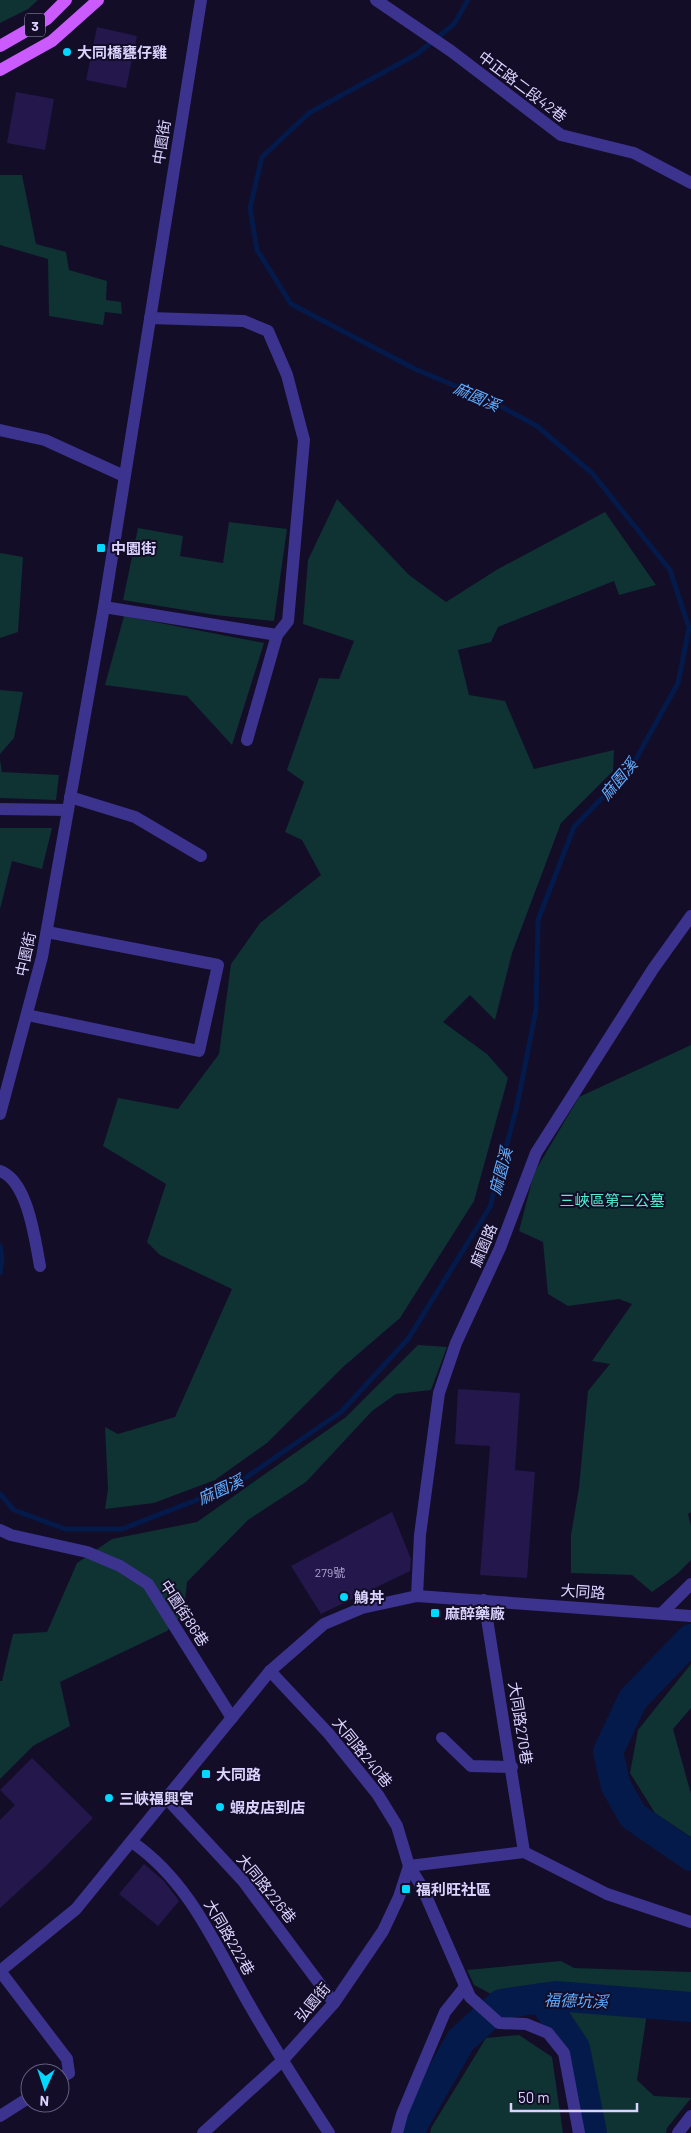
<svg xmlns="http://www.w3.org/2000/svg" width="691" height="2133" font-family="Barlow,'Noto Sans TC',sans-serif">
	<rect width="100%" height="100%" fill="#130d28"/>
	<g fill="#0f3233">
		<path d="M 0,0 L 38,0 L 28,9 L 0,23 Z"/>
		<path d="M 0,175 L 22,175 L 36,244 L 66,252 L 69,270 L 107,281 L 106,300 L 121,302 L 122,314 L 105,312 L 103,325 L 49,316 L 48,259 L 0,245 Z"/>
		<path d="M 337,499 L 409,575 L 446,602 L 498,569 L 605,512 L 656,585 L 619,595 L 614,581 L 498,627 L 491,642 L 458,650 L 469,695 L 505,701 L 534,769 L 614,750 L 613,771 L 561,823 L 512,953 L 495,1020 L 470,995 L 443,1022 L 487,1054 L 508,1078 L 474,1201 L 400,1318 L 343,1367 L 267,1443 L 215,1480 L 154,1503 L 105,1509 L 108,1489 L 105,1427 L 118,1434 L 175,1417 L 232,1289 L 160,1255 L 147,1242 L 166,1184 L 103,1146 L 118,1098 L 178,1109 L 219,1054 L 231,964 L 260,923 L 321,875 L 302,840 L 285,832 L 304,782 L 287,770 L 319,678 L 339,679 L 354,641 L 303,624 L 308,560 Z"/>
		<path d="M 229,522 L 287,529 L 274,621 L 215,615 L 123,600 L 138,528 L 183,536 L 180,556 L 223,563 Z"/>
		<path d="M 0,553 L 23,557 L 18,632 L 0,638 Z"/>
		<path d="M 124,616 L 264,643 L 232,745 L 187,696 L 105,685 Z"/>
		<path d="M 0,690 L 23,692 L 14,738 L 0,754 Z"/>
		<path d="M 0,760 L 2,772 L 59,775 L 56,800 L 0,798 Z"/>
		<path d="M 0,828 L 52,828 L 42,869 L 12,861 L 0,909 Z"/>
		<path d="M 691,1045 L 691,1512 L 688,1514 L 691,1526 L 691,1560 L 677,1574 L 652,1592 L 632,1575 L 571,1573 L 571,1535 L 579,1488 L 588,1391 L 610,1364 L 592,1361 L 632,1304 L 619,1299 L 568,1306 L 548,1294 L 543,1242 L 519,1231 L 534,1173 L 579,1097 Z"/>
		<path d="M 418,1345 L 447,1347 L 431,1390 L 396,1394 L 372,1411 L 306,1482 L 248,1520 L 187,1582 L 184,1612 L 167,1631 L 60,1682 L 70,1726 L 33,1746 L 0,1779 L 0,1681 L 2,1681 L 13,1634 L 47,1632 L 77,1563 L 112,1539 L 197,1522 L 346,1417 Z"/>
		<path d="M 691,1664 L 691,1708 L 673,1729 L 691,1794 L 691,1837 L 655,1813 L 630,1773 L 638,1730 Z"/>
		<path d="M 561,1961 L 574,1968 L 691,1972 L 691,1996 L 556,1987 L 493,1995 L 474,1985 L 467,1970 Z"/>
		<path d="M 564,2011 L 647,2013 L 637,2080 L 654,2096 L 691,2098 L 667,2128 L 666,2133 L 605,2133 L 582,2043 Z"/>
		<path d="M 519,2035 L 552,2057 L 563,2133 L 430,2133 L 431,2128 L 486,2038 Z"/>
	</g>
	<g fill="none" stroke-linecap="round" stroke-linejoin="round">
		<g stroke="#041a4a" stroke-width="5">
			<path d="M 0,1246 L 2,1259 L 0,1273"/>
			<path d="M 0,1494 L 14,1510 L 65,1529 L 122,1529 L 235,1485 L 341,1412 L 408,1339 L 490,1207 L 517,1106 L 536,1010 L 538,920 L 574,827 L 631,768 L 678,683 L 689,628 L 670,570 L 592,473 L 537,426 L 489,400 L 415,369 L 291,304 L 257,250 L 250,208 L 262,157 L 309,113 L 417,54 L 454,24 L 468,0"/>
		</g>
		<g stroke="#041a4a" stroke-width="30">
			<path d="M 691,1639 L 633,1699 L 608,1752 L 616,1786 L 633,1816 L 691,1856"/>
			<path d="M 542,1998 L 575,2048 L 592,2133"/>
			<path d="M 411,2133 L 413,2124 L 461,2040 L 501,2004 L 556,1996 L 691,2007"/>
		</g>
	</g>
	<g fill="#24174c">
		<path d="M 97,27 L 137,36 L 126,88 L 86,80 Z"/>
		<path d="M 16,92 L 54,99 L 45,150 L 7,143 Z"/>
		<path d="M 458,1389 L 520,1393 L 515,1470 L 535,1472 L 527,1578 L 480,1575 L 490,1446 L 455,1444 Z"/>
		<path d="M 392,1512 L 411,1559 L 410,1571 L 321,1614 L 291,1566 Z"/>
		<path d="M 32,1758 L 93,1818 L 47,1865 L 0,1908 L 0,1820 L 15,1805 L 0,1790 Z"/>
		<path d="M 144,1864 L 164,1881 L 179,1901 L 158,1926 L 119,1894 Z"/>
	</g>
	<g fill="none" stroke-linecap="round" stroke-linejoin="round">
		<g stroke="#3b338d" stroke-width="12">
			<path d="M 376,0 L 451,51 L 561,135 L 634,153 L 691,183"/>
			<path d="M 0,430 L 45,440 L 124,476"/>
			<path d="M 104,607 L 277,635 L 288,621 L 304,440 L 287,375 L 268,331 L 244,321 L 150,318"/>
			<path d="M 247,740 L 277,635"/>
			<path d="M 70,797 L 135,817 L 201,856"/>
			<path d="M 0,809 L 68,810"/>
			<path d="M 27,1015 L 199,1051 L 218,965 L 47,932"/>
			<path d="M 0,1114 L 42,957 L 104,607 L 201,0"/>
			<path d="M 0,1171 C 28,1181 35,1240 40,1266"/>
			<path d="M 0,1530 L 11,1535 L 87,1552 L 120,1566 L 148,1584 L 232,1718"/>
			<path d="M 417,1596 L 420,1535 L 439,1393 L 456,1343 L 500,1248 L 536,1153 L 653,969 L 691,916"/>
			<path d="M 484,1600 L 524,1852"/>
			<path d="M 662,1613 L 691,1584"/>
			<path d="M 270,1671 L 329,1734 L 378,1795 L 397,1826 L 409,1866 L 422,1887 L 470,1997 L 499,2023 L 526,2024 L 548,2033 L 564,2053 L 579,2133"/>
			<path d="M 442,1738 L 471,1766 L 512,1767"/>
			<path d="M 167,1799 L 243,1881 L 334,2003"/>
			<path d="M 132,1842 C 190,1882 215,1945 249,2004 C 274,2048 301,2090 329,2133"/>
			<path d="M 409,1866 L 524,1852 L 607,1894 L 691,1922"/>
			<path d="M 60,2078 L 69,2073 L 67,2059 L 0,1971 L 76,1909 L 270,1671 L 324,1624 L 362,1608 L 417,1596 L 691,1616"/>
			<path d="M 0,2116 L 30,2097"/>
			<path d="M 203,2133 L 282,2061 L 334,2003 L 383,1931 L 399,1897 L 409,1866"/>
			<path d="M 397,2133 L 402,2114 L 445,2012 L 465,1987"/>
			<path d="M 678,2133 L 691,2116"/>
		</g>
		<g stroke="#cb5bff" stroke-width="12">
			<path d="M 0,46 L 47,19 L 66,0"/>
			<path d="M 0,70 L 52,41 L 98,0"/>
		</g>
	</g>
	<g fill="#00d8ff" stroke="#130d28" stroke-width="2">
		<circle cx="67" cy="52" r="5"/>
		<rect x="96" y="543" width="10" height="10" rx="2.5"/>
		<circle cx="344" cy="1597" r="5"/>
		<rect x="430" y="1608" width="10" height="10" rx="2.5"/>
		<rect x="201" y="1769" width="10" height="10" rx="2.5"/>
		<circle cx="109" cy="1798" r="5"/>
		<circle cx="220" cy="1807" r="5"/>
		<rect x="401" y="1884" width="10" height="10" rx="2.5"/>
	</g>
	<g text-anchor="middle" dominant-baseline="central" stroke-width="4" stroke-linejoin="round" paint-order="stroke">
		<g font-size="12" fill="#ada5d2">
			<text x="330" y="1572">279號</text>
		</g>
		<rect fill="#130d28" stroke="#9f98be" stroke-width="1" x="25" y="13.5" width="20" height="23" rx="4"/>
		<g font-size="14" font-weight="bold" fill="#dbd4ff">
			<text x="35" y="25">3</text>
		</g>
		<g font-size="15" font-weight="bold" fill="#dbd4ff" stroke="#130d28" text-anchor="start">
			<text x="77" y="52">大同橋甕仔雞</text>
			<text x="111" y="548">中園街</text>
			<text x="354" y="1597">鯓丼</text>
			<text x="445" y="1613">麻醉藥廠</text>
			<text x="216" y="1774">大同路</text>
			<text x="119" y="1798">三峽福興宮</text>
			<text x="230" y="1807">蝦皮店到店</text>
			<text x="416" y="1889">福利旺社區</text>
		</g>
		<g font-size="15" fill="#dbd4ff" stroke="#130d28">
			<text transform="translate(523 86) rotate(37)">中正路二段42巷</text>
			<text transform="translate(161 142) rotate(-81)">中園街</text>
			<text transform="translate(25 954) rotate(-78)">中園街</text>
			<text transform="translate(483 1245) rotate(-67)">麻園路</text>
			<text transform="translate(583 1591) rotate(4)">大同路</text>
			<text transform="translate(185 1613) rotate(57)">中園街86巷</text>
			<text transform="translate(521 1723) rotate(81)">大同路270巷</text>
			<text transform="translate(363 1752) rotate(51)">大同路240巷</text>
			<text transform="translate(267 1888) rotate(51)">大同路226巷</text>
			<text transform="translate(230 1937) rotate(60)">大同路222巷</text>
			<text transform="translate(312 2002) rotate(-50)">弘園街</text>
		</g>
		<g font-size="15" fill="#53edcf" stroke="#130d28">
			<text x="612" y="1200">三峽區第二公墓</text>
		</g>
		<g font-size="16" font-style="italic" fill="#62aeff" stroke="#130d28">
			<text transform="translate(477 396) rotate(24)">麻園溪</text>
			<text transform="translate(618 779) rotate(-50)">麻園溪</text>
			<text transform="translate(500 1171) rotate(-75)">麻園溪</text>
			<text transform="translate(220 1489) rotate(-25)">麻園溪</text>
			<text transform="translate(576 2000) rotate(2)">福德坑溪</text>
		</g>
	</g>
	<g transform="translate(45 2088) rotate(183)"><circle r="24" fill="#130d28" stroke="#635d7e"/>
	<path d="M0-4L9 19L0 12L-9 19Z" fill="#00d8ff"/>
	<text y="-8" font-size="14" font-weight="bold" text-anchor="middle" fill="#dbd4ff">N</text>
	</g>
	<path d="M511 2103v8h126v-8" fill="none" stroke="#dbd4ff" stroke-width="2.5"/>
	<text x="518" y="2103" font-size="15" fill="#dbd4ff" stroke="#130d28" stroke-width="4" paint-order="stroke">50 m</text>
</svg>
